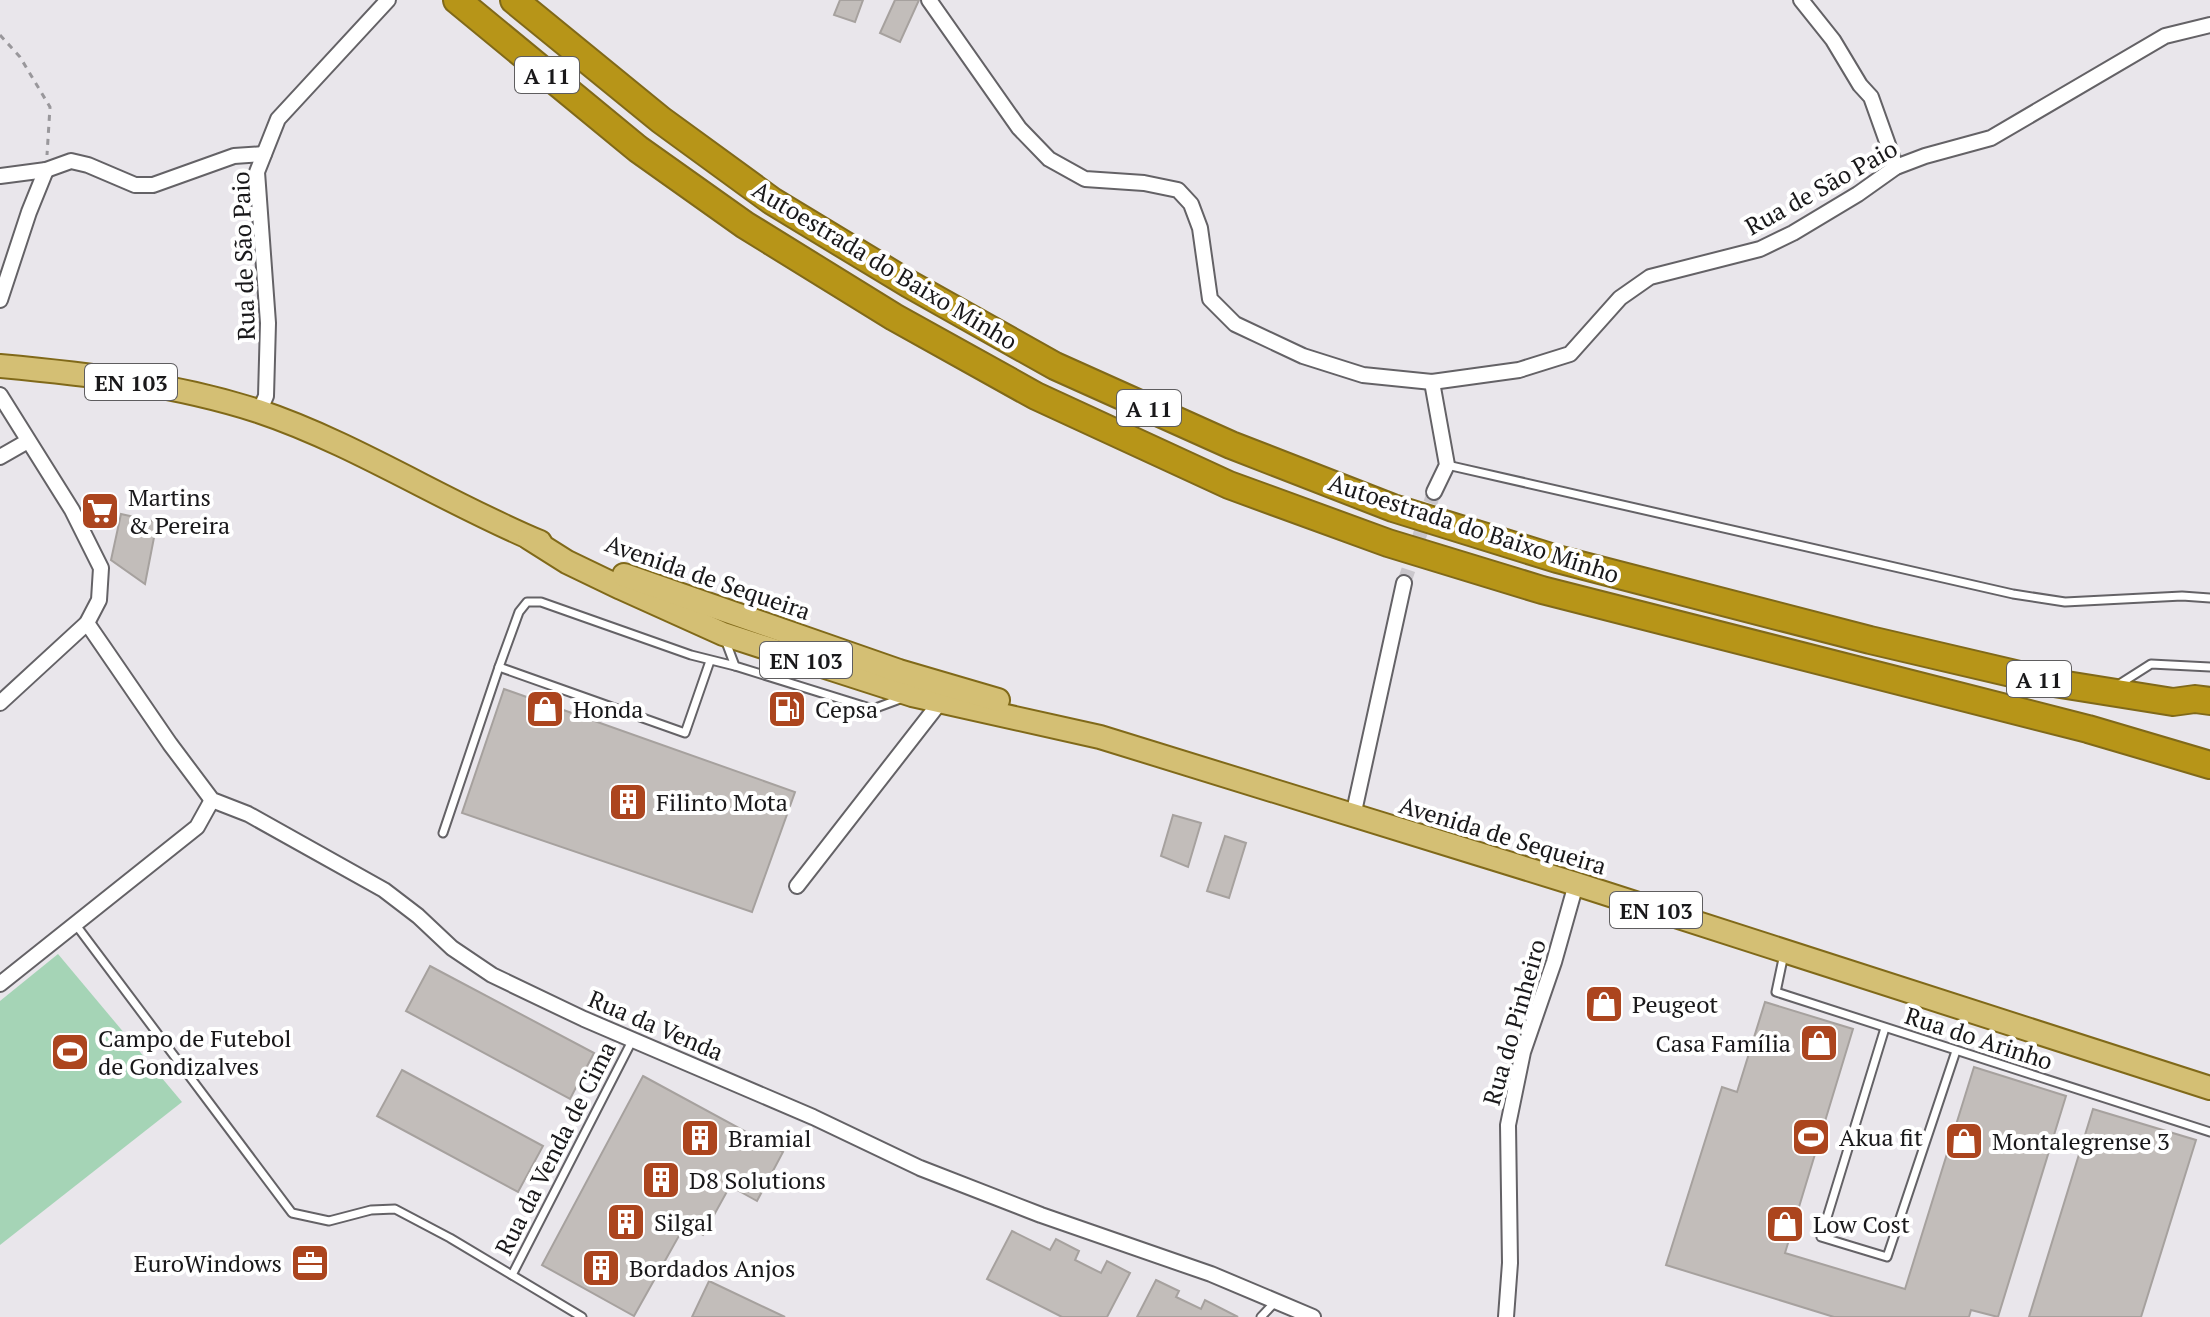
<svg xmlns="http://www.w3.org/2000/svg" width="2210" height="1317" font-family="'PT Serif',serif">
	<rect width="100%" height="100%" fill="#e9e6eb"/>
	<path fill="#a5d4b6" d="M 58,954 L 182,1102 L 0,1245 L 0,1001 Z"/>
	<g fill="#c2bdba" stroke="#a6a19e" stroke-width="2">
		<path d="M 840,0 L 863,0 L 855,22 L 834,15 Z"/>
		<path d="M 895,0 L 919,0 L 900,42 L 880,33 Z"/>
		<path d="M 121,514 L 157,522 L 145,584 L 111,560 Z"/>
		<path d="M 504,689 L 795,792 L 752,912 L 462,813 Z"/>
		<path d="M 1173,815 L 1201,823 L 1188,867 L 1161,856 Z"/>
		<path d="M 1225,836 L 1246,843 L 1229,898 L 1207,891 Z"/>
		<path d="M 430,966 L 594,1053 L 570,1099 L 406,1011 Z"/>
		<path d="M 1765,1002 L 1853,1029 L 1785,1253 L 1905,1289 L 1974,1067 L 2066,1096 L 1998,1317 L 1971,1310 L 1969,1317 L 1834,1317 L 1666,1265 L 1722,1087 L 1737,1092 Z"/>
		<path d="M 402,1070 L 543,1146 L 518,1192 L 377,1116 Z"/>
		<path d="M 643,1076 L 783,1152 L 757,1201 L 730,1186 L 703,1235 L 685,1225 L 634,1316 L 542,1265 Z"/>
		<path d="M 2093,1109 L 2196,1140 L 2141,1317 L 2029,1317 Z"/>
		<path d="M 1012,1231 L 1050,1250 L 1056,1239 L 1079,1251 L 1075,1260 L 1101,1273 L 1107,1261 L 1130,1273 L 1107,1317 L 1062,1317 L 987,1279 Z"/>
		<path d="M 1156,1280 L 1179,1291 L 1176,1297 L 1201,1309 L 1205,1300 L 1238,1317 L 1137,1317 Z"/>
		<path d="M 709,1281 L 785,1317 L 692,1317 Z"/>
	</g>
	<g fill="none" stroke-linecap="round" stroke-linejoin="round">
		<path stroke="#cac7cc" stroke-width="14" stroke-dasharray="14 7" stroke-linecap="butt" d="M 1404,583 L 1434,492"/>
		<defs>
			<g id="service">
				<path d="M 1447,465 L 2013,594 L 2065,602 L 2182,596 L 2210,598"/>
				<path d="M 726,642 L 735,666 L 873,709 L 900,699"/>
				<path d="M 710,661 L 685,733 L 499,667 L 519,612 L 527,602 L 541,602 L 691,655 L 735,666"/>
				<path d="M 2118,685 L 2151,664 L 2210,667"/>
				<path d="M 443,833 L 499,667"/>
				<path d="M 76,925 L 292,1213 L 329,1221 L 371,1210 L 395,1209 L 450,1238 L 582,1317"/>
				<path d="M 1784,954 L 1776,992 L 2210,1132"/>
				<path d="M 1885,1028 L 1821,1237 L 1887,1257 L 1956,1051"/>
				<path d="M 512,1275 L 633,1039"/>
				<path d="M 1261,1317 L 1276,1301"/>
			</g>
			<g id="minor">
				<path d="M 929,0 L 1019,128 L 1049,159 L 1085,179 L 1144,183 L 1178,190 L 1191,204 L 1200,228 L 1210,299 L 1235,324 L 1303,356 L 1363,375 L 1432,382 L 1519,370 L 1570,354 L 1620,298 L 1650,277 L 1760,249 L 1793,233 L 1858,194 L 1896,167 L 1925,156 L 1991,138 L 2165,36 L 2210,25"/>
				<path d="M 1801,0 L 1833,40 L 1860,85 L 1871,97 L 1896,167"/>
				<path d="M 0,176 L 46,170 L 71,161 L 88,165 L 135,185 L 153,185 L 234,156 L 264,154"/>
				<path d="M 0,300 L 29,212 L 46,170"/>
				<path d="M 1432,382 L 1447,465 L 1434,492"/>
				<path d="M 0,395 L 72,510 L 101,568 L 99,600 L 87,623 L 0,703"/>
				<path d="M 259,412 L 266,396 L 268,323 L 257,172 L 278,119 L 388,0"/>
				<path d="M 0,457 L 28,441"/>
				<path d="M 87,623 L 170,744 L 212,800 L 248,814 L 384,890 L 418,916 L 452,948 L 492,975 L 584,1019 L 813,1117 L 920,1168 L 1041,1215 L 1211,1274 L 1313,1317"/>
				<path d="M 1353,816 L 1404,583"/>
				<path d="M 797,886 L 941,701"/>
				<path d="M 0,984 L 197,827 L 212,800"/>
				<path d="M 1506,1317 L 1510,1263 L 1508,1125 L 1523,1052 L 1554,962 L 1576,884"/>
			</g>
			<g id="primary">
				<path d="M 0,366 C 87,374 174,384 258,411 C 354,443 446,503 540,542"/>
				<path d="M 529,538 L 567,562 L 621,588 L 723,634 L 912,695 L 1100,737 L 1576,884 L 2210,1088"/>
				<path d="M 624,575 L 899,671 L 998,700"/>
			</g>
			<g id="motorway">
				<path d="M 457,0 L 638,149 L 745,225 L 894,317 L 1036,396 L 1229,485 L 1388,543 L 1542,590 L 2088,729 L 2210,765"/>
				<path d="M 514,0 L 661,120 L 772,201 L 909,284 L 1055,366 L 1231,445 L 1393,508 L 1557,559 L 1870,640 L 2054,683 L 2173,702 L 2195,699 L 2210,701"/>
			</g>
		</defs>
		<use href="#service" stroke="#646266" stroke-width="11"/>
		<use href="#minor" stroke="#646266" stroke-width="18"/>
		<use href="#primary" stroke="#806919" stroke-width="26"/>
		<use href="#motorway" stroke="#806919" stroke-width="30"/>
		<path stroke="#99979b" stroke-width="3" stroke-dasharray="6 6" stroke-linecap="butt" d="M 0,35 L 20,57 L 50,107 L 47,155"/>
		<use href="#service" stroke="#fff" stroke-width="7"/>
		<use href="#minor" stroke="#fff" stroke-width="14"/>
		<use href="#primary" stroke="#d4bf74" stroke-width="22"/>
		<use href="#motorway" stroke="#b79518" stroke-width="26"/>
	</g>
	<defs>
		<symbol id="supermarket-square" viewBox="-11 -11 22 22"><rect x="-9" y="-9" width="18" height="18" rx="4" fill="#ac451e" stroke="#fff"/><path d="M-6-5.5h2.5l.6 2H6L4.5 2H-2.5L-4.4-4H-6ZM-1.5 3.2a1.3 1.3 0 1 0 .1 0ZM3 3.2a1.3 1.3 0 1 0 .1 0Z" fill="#fff"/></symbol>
		<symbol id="shop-square" viewBox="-11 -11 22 22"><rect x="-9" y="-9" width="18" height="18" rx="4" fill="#ac451e" stroke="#fff"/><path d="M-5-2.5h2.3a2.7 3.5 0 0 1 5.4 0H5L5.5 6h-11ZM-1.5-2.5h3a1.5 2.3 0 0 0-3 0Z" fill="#fff"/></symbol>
		<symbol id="fuel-square" viewBox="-11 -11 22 22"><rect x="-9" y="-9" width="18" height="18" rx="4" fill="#ac451e" stroke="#fff"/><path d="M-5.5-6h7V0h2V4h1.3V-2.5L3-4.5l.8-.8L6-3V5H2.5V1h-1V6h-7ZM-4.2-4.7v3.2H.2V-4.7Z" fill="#fff"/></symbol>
		<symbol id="building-square" viewBox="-11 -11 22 22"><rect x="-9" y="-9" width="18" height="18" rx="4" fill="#ac451e" stroke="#fff"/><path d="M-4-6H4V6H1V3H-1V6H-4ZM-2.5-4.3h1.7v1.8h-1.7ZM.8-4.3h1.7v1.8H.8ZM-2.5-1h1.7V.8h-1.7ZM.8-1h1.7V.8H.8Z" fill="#fff"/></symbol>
		<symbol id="stadium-square" viewBox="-11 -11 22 22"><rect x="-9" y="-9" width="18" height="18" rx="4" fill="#ac451e" stroke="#fff"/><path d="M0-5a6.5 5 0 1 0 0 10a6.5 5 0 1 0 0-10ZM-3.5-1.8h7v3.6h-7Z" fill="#fff"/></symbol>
		<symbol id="office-square" viewBox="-11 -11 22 22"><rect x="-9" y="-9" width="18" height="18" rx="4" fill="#ac451e" stroke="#fff"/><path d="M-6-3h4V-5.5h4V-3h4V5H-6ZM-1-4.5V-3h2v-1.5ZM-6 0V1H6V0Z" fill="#fff"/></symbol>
	</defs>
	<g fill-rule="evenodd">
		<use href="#supermarket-square" x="78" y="489" width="44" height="44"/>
		<use href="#shop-square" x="523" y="687" width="44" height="44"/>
		<use href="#fuel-square" x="765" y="687" width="44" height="44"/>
		<use href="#building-square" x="606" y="780" width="44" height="44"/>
		<use href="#shop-square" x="1582" y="982" width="44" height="44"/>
		<use href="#shop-square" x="1797" y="1021" width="44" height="44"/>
		<use href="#stadium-square" x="48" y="1030" width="44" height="44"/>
		<use href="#stadium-square" x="1789" y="1115" width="44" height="44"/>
		<use href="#building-square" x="678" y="1116" width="44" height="44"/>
		<use href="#shop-square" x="1942" y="1119" width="44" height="44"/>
		<use href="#building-square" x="639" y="1158" width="44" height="44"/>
		<use href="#building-square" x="604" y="1200" width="44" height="44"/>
		<use href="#shop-square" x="1763" y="1202" width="44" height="44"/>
		<use href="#office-square" x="288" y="1241" width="44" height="44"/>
		<use href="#building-square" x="579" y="1246" width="44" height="44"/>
	</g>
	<g text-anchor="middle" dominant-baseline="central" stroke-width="8" stroke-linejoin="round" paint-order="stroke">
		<g fill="#fff" stroke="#5e5d5f" stroke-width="2">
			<rect x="515" y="57" width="64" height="36" rx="6"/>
			<rect x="85" y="364" width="92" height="36" rx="6"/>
			<rect x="1117" y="390" width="64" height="36" rx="6"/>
			<rect x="760" y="642" width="92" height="36" rx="6"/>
			<rect x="2007" y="661" width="64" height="36" rx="6"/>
			<rect x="1610" y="892" width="92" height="36" rx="6"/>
		</g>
		<g font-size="22" font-weight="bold" fill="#19181a">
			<text x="547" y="75">A 11</text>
			<text x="131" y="382">EN 103</text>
			<text x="1149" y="408">A 11</text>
			<text x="806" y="660">EN 103</text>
			<text x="2039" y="679">A 11</text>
			<text x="1656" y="910">EN 103</text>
		</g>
		<g font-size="24" fill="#19181a" stroke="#fff">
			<text transform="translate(1821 187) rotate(-29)">Rua de São Paio</text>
			<text transform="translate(243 256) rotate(-92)">Rua de São Paio</text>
			<text transform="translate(885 265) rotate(31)">Autoestrada do Baixo Minho</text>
			<text transform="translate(1474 528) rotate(18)">Autoestrada do Baixo Minho</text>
			<text transform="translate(708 577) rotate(19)">Avenida de Sequeira</text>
			<text transform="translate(1503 835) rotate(17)">Avenida de Sequeira</text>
			<text transform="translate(1514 1022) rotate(-74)">Rua do Pinheiro</text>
			<text transform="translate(656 1025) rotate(23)">Rua da Venda</text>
			<text transform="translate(1979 1038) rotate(18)">Rua do Arinho</text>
			<text transform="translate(555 1148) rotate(-63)">Rua da Venda de Cima</text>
		</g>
		<g font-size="24" fill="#19181a" stroke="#fff" text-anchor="start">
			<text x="128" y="497">Martins<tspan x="128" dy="28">&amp; Pereira</tspan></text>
			<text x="573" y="709">Honda</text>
			<text x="815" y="709">Cepsa</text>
			<text x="656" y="802">Filinto Mota</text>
			<text x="1632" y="1004">Peugeot</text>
			<text x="98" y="1038">Campo de Futebol<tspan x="98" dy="28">de Gondizalves</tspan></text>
			<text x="1791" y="1043" text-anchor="end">Casa Família</text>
			<text x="1839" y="1137">Akua fit</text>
			<text x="728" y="1138">Bramial</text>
			<text x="1992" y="1141">Montalegrense 3</text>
			<text x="689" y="1180">D8 Solutions</text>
			<text x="654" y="1222">Silgal</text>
			<text x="1813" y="1224">Low Cost</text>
			<text x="282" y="1263" text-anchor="end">EuroWindows</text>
			<text x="629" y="1268">Bordados Anjos</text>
		</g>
	</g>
</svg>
